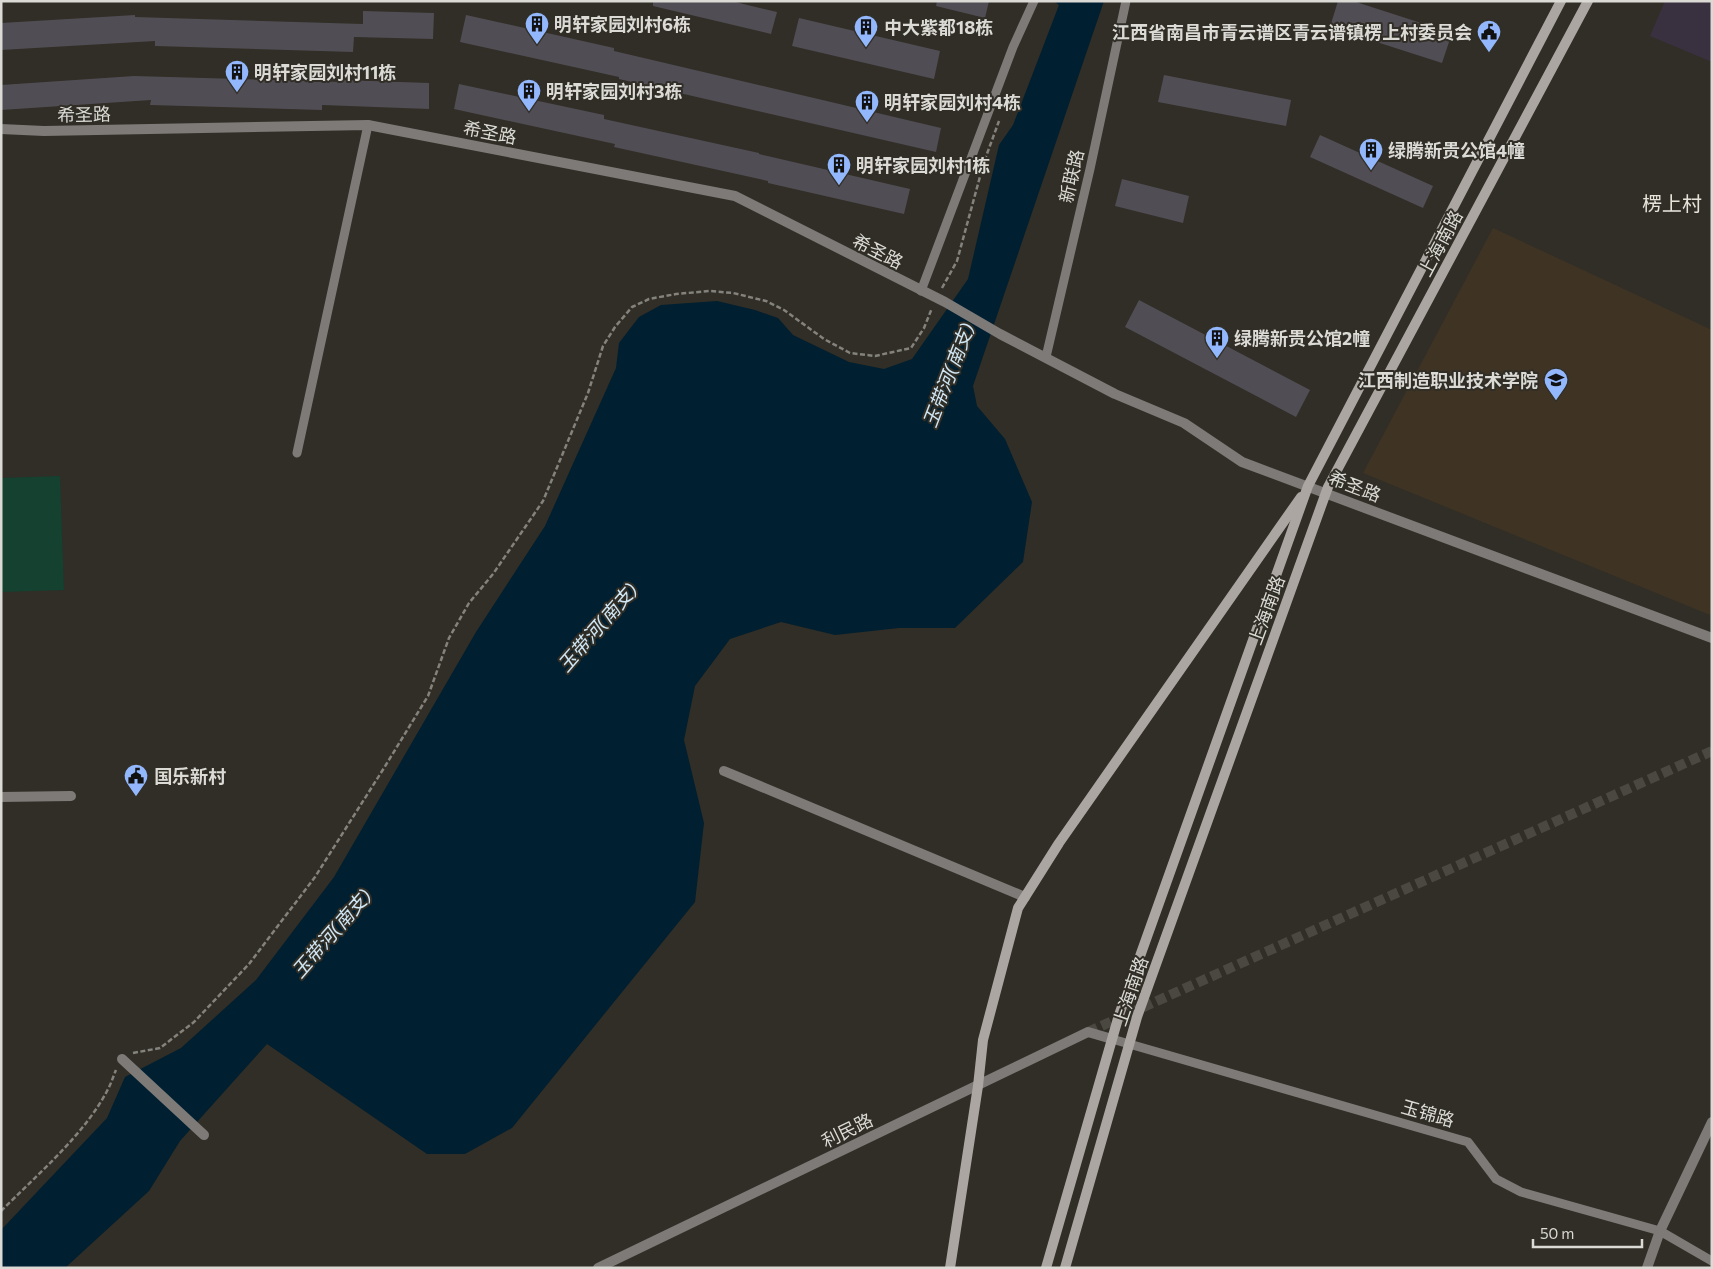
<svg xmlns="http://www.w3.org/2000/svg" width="1713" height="1269" font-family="Commissioner,'Noto Sans SC',sans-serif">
	<rect width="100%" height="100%" fill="#302e26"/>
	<path fill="#3a3140" d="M 1665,1 L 1712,1 L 1712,62 L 1650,36 Z"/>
	<path fill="#3f3324" d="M 1493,228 L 1712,330 L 1712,610 L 1710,615 L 1363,473 Z"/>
	<path fill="#144130" d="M 60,476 L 64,590 L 1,592 L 1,478 Z"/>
	<path fill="#001f30" d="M 1054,1 L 1104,1 L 973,386 L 977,406 L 1005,439 L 1032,502 L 1023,562 L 955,628 L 899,628 L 835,635 L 781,622 L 730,639 L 695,686 L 684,740 L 704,823 L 695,902 L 512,1128 L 465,1154 L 427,1154 L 267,1044 L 180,1141 L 149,1191 L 65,1268 L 1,1268 L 1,1230 L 107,1118 L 125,1077 L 181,1048 L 256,980 L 334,877 L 476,632 L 545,526 L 616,368 L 619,343 L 639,317 L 661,305 L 717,301 L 755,310 L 778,318 L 793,335 L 849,362 L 884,369 L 912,359 L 968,279 L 999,145 L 1013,125 L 1059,5 Z"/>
	<g fill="#514d54">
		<path d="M 653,1 L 731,1 L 777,12 L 771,34 L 653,6 Z"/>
		<path d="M 937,1 L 989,1 L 985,18 L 936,6 Z"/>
		<path d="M 1338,1 L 1353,1 L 1452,33 L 1442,63 L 1330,27 Z"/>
		<path d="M 363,11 L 434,13 L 433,39 L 354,37 L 353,52 L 155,46 L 155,41 L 1,50 L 1,23 L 135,15 L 135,17 L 363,24 Z"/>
		<path d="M 466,15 L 614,48 L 614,51 L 941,128 L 936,152 L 619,79 L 619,77 L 460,42 Z"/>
		<path d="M 799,18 L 940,51 L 934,79 L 792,46 Z"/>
		<path d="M 1164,75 L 1291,100 L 1286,126 L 1158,102 Z"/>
		<path d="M 134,76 L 343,82 L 343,80 L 429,83 L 429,109 L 322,105 L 322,110 L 150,105 L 151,100 L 1,110 L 1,85 Z"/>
		<path d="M 459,84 L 604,115 L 604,119 L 759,153 L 759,154 L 910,189 L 904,214 L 768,183 L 768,181 L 614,147 L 615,144 L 454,109 Z"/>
		<path d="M 1320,135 L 1433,186 L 1423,208 L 1310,157 Z"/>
		<path d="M 1122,179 L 1189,196 L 1183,223 L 1115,206 Z"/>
		<path d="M 1139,300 L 1310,390 L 1296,417 L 1125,327 Z"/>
	</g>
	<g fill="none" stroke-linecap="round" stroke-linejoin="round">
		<path stroke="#4a4840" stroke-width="10" stroke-dasharray="10 5" stroke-linecap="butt" d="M 1088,1032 L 1712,751"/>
		<g stroke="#84827c" stroke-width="2.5" stroke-dasharray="5 2.5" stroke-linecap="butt">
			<path d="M 942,288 L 957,261 L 984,162 L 999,121"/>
			<path d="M 133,1053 L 160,1048 L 194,1022 L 249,964 L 315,877 L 384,768 L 428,696 L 449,638 L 469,603 L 493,574 L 543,501 L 588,393 L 603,346 L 615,327 L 632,307 L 649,299 L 676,294 L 710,291 L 733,293 L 766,301 L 784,310 L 824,339 L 850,353 L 875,356 L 911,348 L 924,328 L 932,308"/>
			<path d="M 1,1211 C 36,1176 84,1135 107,1091 C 111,1084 113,1077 116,1070"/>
		</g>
		<g stroke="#7d7a77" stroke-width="9">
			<path d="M 921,291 L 1013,47 L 1034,1"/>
			<path d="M 1046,357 L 1090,169 L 1126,1"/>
			<path d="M 297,453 L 368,125"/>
			<path d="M 1112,1039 L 1468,1142 L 1496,1179 L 1521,1192 L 1660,1231 L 1712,1261"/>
		</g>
		<g stroke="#7d7a77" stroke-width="10">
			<path d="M 1,129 L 44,131 L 368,125 L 735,196 L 945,302 L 1000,334 L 1115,394 L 1184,423 L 1242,462 L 1712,638"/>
			<path d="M 724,771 L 1025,897"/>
			<path d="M 1,797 L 71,796"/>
			<path d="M 122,1059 L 204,1135"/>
			<path d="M 598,1268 L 1088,1032 L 1112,1039"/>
			<path d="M 1647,1268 L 1660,1231 L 1712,1122"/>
		</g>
		<g stroke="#aba6a1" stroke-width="10">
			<path d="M 950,1268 L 978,1086 L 983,1040 L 1018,908 L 1059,843 L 1301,497"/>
			<path d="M 1046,1268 L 1119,1015 L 1308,486 L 1561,1"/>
			<path d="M 1065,1268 L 1137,1017 L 1328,487 L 1588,1"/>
		</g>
	</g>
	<defs>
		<symbol id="building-pin" viewBox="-11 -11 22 30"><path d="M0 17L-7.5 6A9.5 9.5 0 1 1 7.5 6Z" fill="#92b7fd" stroke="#302e26"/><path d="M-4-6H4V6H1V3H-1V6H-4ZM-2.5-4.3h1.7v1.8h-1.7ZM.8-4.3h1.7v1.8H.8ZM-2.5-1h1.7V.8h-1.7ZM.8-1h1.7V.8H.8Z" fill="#111"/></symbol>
		<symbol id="civic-pin" viewBox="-11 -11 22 30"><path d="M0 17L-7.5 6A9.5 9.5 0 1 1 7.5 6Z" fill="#92b7fd" stroke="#302e26"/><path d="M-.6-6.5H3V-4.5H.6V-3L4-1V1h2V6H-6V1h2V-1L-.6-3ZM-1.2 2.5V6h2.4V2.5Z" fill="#111"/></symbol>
		<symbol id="school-pin" viewBox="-11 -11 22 30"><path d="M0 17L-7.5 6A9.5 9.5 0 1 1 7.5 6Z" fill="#92b7fd" stroke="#302e26"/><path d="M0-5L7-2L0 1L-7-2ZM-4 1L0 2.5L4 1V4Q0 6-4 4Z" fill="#111"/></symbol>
	</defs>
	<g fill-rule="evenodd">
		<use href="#building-pin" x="523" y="10" width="28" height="38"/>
		<use href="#building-pin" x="852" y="13" width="28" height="38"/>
		<use href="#civic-pin" x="1475" y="18" width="28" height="38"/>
		<use href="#building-pin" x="223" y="58" width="28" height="38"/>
		<use href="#building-pin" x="515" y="77" width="28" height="38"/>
		<use href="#building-pin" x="853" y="88" width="28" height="38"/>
		<use href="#building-pin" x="1357" y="136" width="28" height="38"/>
		<use href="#building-pin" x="825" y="151" width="28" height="38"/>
		<use href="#building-pin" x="1203" y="324" width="28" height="38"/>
		<use href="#school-pin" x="1542" y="366" width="28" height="38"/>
		<use href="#civic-pin" x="122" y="762" width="28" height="38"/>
	</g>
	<g text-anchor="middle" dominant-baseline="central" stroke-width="4" stroke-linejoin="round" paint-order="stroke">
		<g font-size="18" font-weight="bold" fill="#dbdad5" stroke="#302e26" text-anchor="start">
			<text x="554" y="24">明轩家园刘村6栋</text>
			<text x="884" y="27">中大紫都18栋</text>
			<text x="1472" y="32" text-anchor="end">江西省南昌市青云谱区青云谱镇楞上村委员会</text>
			<text x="254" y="72">明轩家园刘村11栋</text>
			<text x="546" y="91">明轩家园刘村3栋</text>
			<text x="884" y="102">明轩家园刘村4栋</text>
			<text x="1388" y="150">绿腾新贵公馆4幢</text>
			<text x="856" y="165">明轩家园刘村1栋</text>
			<text x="1234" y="338">绿腾新贵公馆2幢</text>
			<text x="1538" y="380" text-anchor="end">江西制造职业技术学院</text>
			<text x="154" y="776">国乐新村</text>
		</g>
		<g font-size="18" fill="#dbdad5" stroke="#302e26">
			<text transform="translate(84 114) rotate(-1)">希圣路</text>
			<text transform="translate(490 132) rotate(11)">希圣路</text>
			<text transform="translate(1071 176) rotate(-77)">新联路</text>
			<text transform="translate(1440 243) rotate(-62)">上海南路</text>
			<text transform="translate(878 251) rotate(27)">希圣路</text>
			<text transform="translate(1355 486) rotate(21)">希圣路</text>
			<text transform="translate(1266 610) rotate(-70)">上海南路</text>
			<text transform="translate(1130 991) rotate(-71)">上海南路</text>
			<text transform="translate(1428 1113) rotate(16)">玉锦路</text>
			<text transform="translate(847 1130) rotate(-26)">利民路</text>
		</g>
		<g font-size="19" font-style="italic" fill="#cfe6f4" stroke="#302e26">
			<text transform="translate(948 375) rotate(-69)">玉带河(南支)</text>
			<text transform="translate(597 627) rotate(-49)">玉带河(南支)</text>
			<text transform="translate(331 933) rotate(-49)">玉带河(南支)</text>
		</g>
		<g font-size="20" fill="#e5e3da" stroke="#302e26">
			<text x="1672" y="203">楞上村</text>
		</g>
	</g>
	<rect width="1713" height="1269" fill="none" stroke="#dbdad5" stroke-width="5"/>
	<path d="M1533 1239v8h109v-8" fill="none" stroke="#dbdad5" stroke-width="2.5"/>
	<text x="1540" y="1239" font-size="15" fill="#dbdad5" stroke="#302e26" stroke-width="4" paint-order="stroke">50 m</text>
</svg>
